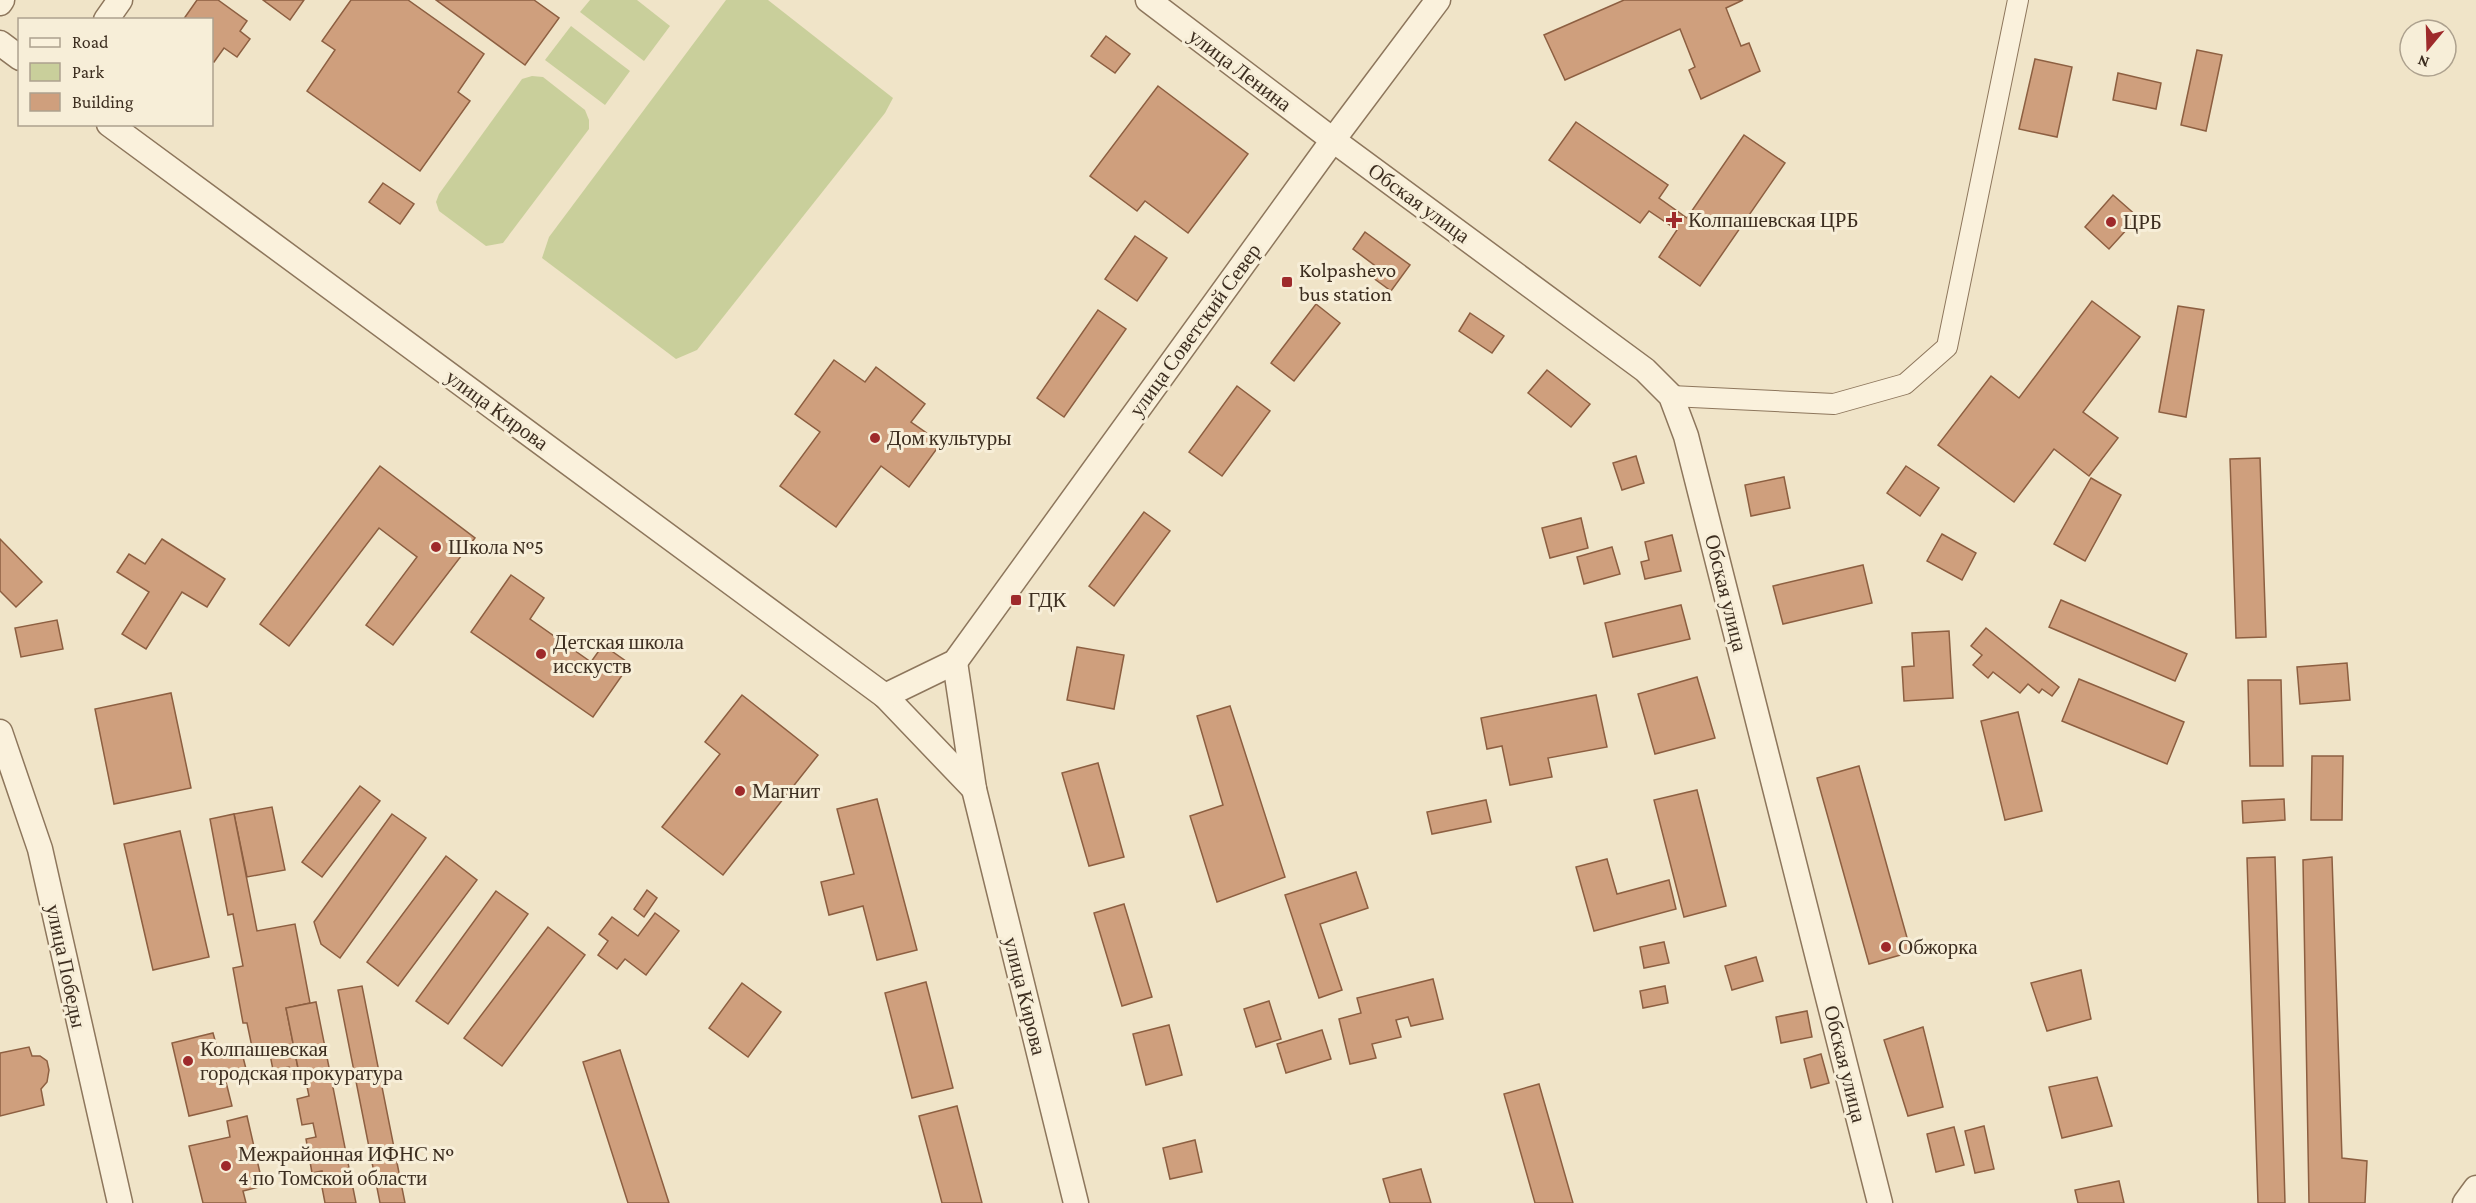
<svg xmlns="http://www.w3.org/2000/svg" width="2476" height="1203" font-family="'Crimson Pro',serif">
	<rect width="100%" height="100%" fill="#f0e4c8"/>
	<g fill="#c9cf9b">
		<path d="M 590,0 L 637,0 L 670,26 L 644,61 L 580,12 Z"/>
		<path d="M 726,0 L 768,0 L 893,98 L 885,113 L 697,350 L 676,359 L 542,258 L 549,237 Z"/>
		<path d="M 571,26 L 630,71 L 605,105 L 545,60 Z"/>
		<path d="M 532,76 L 543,77 L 585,110 L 589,120 L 589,129 L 503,243 L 486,246 L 439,211 L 436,202 L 439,194 L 522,79 Z"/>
	</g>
	<g fill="#cf9f7d" stroke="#8d5f41" stroke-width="1.5">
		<path d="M 197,0 L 218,0 L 247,21 L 240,31 L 250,39 L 237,57 L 224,48 L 214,62 L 212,61 L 212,20 L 183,20 Z"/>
		<path d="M 263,0 L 304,0 L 290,20 Z"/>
		<path d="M 351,0 L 408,0 L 484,54 L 458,92 L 470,101 L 420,171 L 307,91 L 335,50 L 322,41 Z"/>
		<path d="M 436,0 L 534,0 L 559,18 L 525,65 Z"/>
		<path d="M 1624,0 L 1743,0 L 1726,8 L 1741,46 L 1749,43 L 1760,71 L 1701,99 L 1689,70 L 1695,67 L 1680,29 L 1565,80 L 1544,35 Z"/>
		<path d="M 1106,36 L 1130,54 L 1115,73 L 1091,56 Z"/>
		<path d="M 2197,50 L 2222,55 L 2206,131 L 2181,125 Z"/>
		<path d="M 2035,59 L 2072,67 L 2057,137 L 2019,129 Z"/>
		<path d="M 2118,73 L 2161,83 L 2156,109 L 2113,100 Z"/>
		<path d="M 1158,86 L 1248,154 L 1188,233 L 1145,201 L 1137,211 L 1090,176 Z"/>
		<path d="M 1576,122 L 1668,185 L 1659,198 L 1687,218 L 1744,135 L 1785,163 L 1700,286 L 1659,257 L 1677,230 L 1649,211 L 1640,223 L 1549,160 Z"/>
		<path d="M 383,183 L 414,204 L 400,224 L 369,202 Z"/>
		<path d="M 2113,195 L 2138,217 L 2109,249 L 2085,227 Z"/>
		<path d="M 1365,232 L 1410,265 L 1391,291 L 1372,277 L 1378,268 L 1353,249 Z"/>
		<path d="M 1135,236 L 1167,258 L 1137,301 L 1105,279 Z"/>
		<path d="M 2092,301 L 2140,337 L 2083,412 L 2118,438 L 2089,476 L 2054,449 L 2014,502 L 1938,445 L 1991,376 L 2019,398 Z"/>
		<path d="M 1316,304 L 1340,323 L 1294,381 L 1271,363 Z"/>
		<path d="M 2178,306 L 2204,310 L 2186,417 L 2159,412 Z"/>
		<path d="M 1098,310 L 1126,329 L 1064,417 L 1037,398 Z"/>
		<path d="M 1470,313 L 1504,336 L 1492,353 L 1459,331 Z"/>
		<path d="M 834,360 L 865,382 L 876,367 L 925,404 L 911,422 L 941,443 L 909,487 L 881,466 L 836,527 L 780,486 L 820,432 L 795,414 Z"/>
		<path d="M 1547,370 L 1590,404 L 1571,427 L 1528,393 Z"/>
		<path d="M 1237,386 L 1270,411 L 1222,476 L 1189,452 Z"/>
		<path d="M 1636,456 L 1644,483 L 1622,490 L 1613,463 Z"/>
		<path d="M 2260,458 L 2266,637 L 2236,638 L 2230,459 Z"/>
		<path d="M 380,466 L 475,538 L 393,645 L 366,625 L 417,557 L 379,528 L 289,646 L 260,624 Z"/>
		<path d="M 1906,466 L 1939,488 L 1920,516 L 1887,493 Z"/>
		<path d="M 1784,477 L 1790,508 L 1751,516 L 1745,485 Z"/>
		<path d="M 2091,478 L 2121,495 L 2085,561 L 2054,544 Z"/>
		<path d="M 1144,512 L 1170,531 L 1114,606 L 1089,586 Z"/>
		<path d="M 1581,518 L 1588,548 L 1550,558 L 1542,528 Z"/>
		<path d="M 1942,534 L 1976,553 L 1962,580 L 1927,561 Z"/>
		<path d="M 1672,535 L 1681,571 L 1645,579 L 1641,562 L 1649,560 L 1645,542 Z"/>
		<path d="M 0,539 L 42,582 L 16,607 L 0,591 Z"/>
		<path d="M 162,539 L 225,579 L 207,607 L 182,592 L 146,649 L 122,634 L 149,592 L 117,572 L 129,554 L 145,564 Z"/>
		<path d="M 1612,547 L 1620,574 L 1584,584 L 1577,557 Z"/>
		<path d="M 1863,565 L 1872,603 L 1783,624 L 1773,586 Z"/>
		<path d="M 511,575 L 544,598 L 530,619 L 591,662 L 603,645 L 630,664 L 593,717 L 471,632 Z"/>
		<path d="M 2061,600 L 2187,654 L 2175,681 L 2049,627 Z"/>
		<path d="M 1681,605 L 1690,639 L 1613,657 L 1605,623 Z"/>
		<path d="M 57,620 L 63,649 L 21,657 L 15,628 Z"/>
		<path d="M 1986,628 L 2059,687 L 2052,696 L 2042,689 L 2039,693 L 2028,684 L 2020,693 L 1993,672 L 1988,678 L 1973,665 L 1982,655 L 1971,646 Z"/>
		<path d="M 1949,631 L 1953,698 L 1904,701 L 1902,667 L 1914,666 L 1912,633 Z"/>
		<path d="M 1077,647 L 1124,655 L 1114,709 L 1067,700 Z"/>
		<path d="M 2347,663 L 2350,700 L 2300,704 L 2297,667 Z"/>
		<path d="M 1697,677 L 1715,738 L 1655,754 L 1638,694 Z"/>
		<path d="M 2079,679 L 2184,722 L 2167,764 L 2062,721 Z"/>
		<path d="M 2248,680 L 2281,680 L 2283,766 L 2250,766 Z"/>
		<path d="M 171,693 L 191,788 L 114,804 L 95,709 Z"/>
		<path d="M 742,695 L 818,755 L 723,875 L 662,827 L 720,754 L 705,742 Z"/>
		<path d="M 1596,695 L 1607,747 L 1548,758 L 1552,777 L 1510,785 L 1502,746 L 1487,749 L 1481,718 Z"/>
		<path d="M 1230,706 L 1285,877 L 1217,902 L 1190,816 L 1223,805 L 1197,716 Z"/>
		<path d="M 2018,712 L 2042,811 L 2005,820 L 1981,721 Z"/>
		<path d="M 2312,756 L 2343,756 L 2342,820 L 2311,820 Z"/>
		<path d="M 1098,763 L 1124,857 L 1089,866 L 1062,773 Z"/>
		<path d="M 1859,766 L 1911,952 L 1869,964 L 1817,778 Z"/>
		<path d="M 360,786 L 380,801 L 322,877 L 302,862 Z"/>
		<path d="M 1697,790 L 1726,906 L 1684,917 L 1654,800 Z"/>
		<path d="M 877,799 L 917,950 L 877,960 L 863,906 L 829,915 L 821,882 L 854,874 L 837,809 Z"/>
		<path d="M 2284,799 L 2285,820 L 2243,823 L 2242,801 Z"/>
		<path d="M 1486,800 L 1491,822 L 1432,834 L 1427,812 Z"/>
		<path d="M 272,807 L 285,870 L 247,877 L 234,814 Z"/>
		<path d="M 234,814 L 257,931 L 295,924 L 310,1003 L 286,1008 L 299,1073 L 291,1075 L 289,1067 L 273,1070 L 268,1044 L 252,1047 L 247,1023 L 243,1023 L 233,968 L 243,966 L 233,914 L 228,915 L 210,819 Z"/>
		<path d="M 392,814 L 426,838 L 340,958 L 321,944 L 314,922 Z"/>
		<path d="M 180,831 L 209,957 L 153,970 L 124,844 Z"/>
		<path d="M 446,856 L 477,880 L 398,986 L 367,962 Z"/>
		<path d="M 2275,857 L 2285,1203 L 2258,1203 L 2247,858 Z"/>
		<path d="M 2332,857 L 2342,1158 L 2367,1161 L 2365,1203 L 2309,1203 L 2303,860 Z"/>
		<path d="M 1607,859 L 1617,894 L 1669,880 L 1676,909 L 1594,931 L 1576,867 Z"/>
		<path d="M 1356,872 L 1368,908 L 1320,924 L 1342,990 L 1319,998 L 1285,895 Z"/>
		<path d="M 647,890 L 657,898 L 644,917 L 634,909 Z"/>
		<path d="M 496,891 L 528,914 L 448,1024 L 416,1001 Z"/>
		<path d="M 1124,904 L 1152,997 L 1122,1006 L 1094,913 Z"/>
		<path d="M 655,913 L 679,931 L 646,975 L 625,959 L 617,969 L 598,955 L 608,941 L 599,934 L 612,917 L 638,936 Z"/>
		<path d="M 548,927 L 585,955 L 502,1066 L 464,1038 Z"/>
		<path d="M 1664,942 L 1669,963 L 1644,968 L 1640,947 Z"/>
		<path d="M 1756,957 L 1763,981 L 1732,990 L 1725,966 Z"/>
		<path d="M 2081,970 L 2091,1019 L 2047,1031 L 2031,983 Z"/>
		<path d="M 1433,979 L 1443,1019 L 1411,1026 L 1408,1017 L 1396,1020 L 1401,1037 L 1372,1044 L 1376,1058 L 1350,1064 L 1339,1019 L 1361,1013 L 1357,998 Z"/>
		<path d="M 926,982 L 953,1088 L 912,1098 L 885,993 Z"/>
		<path d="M 742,983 L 781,1012 L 748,1057 L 709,1028 Z"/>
		<path d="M 362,986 L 405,1203 L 380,1203 L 338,990 Z"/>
		<path d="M 1665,986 L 1668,1003 L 1643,1008 L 1640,991 Z"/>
		<path d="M 1269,1001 L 1281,1039 L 1256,1047 L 1244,1009 Z"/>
		<path d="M 316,1002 L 356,1203 L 325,1203 L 321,1182 L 324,1181 L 322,1171 L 312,1173 L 306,1139 L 316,1137 L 313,1123 L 302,1125 L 297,1099 L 309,1096 L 304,1072 L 299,1073 L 286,1008 Z"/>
		<path d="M 1807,1011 L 1812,1037 L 1781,1043 L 1776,1017 Z"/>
		<path d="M 1169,1025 L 1182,1075 L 1146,1085 L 1133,1034 Z"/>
		<path d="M 1923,1027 L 1943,1107 L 1908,1116 L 1884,1040 Z"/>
		<path d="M 1322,1030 L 1331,1059 L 1286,1073 L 1277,1044 Z"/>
		<path d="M 213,1033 L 220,1058 L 242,1053 L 247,1073 L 225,1078 L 232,1106 L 189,1116 L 172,1043 Z"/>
		<path d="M 29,1047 L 32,1056 L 40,1056 L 47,1061 L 49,1070 L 47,1082 L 41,1089 L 44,1105 L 0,1116 L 0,1053 Z"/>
		<path d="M 620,1050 L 669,1203 L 628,1203 L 583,1062 Z"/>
		<path d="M 1821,1054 L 1829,1083 L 1811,1088 L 1804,1059 Z"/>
		<path d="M 2097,1077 L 2112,1126 L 2062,1138 L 2049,1087 Z"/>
		<path d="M 1539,1084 L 1573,1203 L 1535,1203 L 1504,1094 Z"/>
		<path d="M 957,1106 L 982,1203 L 942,1203 L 919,1116 Z"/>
		<path d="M 247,1116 L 263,1186 L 243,1191 L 246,1203 L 203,1203 L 189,1146 L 230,1137 L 227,1121 Z"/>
		<path d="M 1984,1126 L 1994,1169 L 1975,1173 L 1965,1131 Z"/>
		<path d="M 1954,1127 L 1964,1165 L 1936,1172 L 1927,1134 Z"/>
		<path d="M 1195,1140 L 1202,1172 L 1170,1179 L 1163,1148 Z"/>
		<path d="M 1421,1169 L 1431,1203 L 1390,1203 L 1383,1179 Z"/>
		<path d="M 2119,1181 L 2124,1203 L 2078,1203 L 2075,1190 Z"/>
	</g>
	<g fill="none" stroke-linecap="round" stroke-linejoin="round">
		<defs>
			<path id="minor" d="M 1671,396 L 1834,404 L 1905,384 L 1947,347 L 2018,0"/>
			<g id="tertiary">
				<path d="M 1148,0 L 1333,140 L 1645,370 L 1671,396 L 1686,436 L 1880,1203"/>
				<path d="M 0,3 L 2,0"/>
				<path d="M 106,20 L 120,0"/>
				<path d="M 0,43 L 20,58"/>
				<path d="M 109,124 L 885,696 L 974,789"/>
				<path d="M 955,662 L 974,789 L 1076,1203"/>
				<path d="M 885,696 L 955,662 L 1333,140 L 1438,0"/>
				<path d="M 0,732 L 40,849 L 120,1203"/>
				<path d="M 2465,1203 L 2476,1188"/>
			</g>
		</defs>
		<use href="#minor" stroke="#8d765c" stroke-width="22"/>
		<use href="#tertiary" stroke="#8d765c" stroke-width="27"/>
		<use href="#minor" stroke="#faf1dc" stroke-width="20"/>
		<use href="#tertiary" stroke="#faf1dc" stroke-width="24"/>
	</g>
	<g fill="#9e2a2b" stroke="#f7eed8" stroke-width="2">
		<path d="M1671 211h6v6h6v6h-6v6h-6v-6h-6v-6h6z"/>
		<circle cx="2111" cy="222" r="6"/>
		<rect x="1281" y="276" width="12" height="12" rx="3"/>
		<circle cx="875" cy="438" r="6"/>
		<circle cx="436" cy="547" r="6"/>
		<rect x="1010" y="594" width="12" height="12" rx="3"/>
		<circle cx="541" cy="654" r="6"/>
		<circle cx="740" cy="791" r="6"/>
		<circle cx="1886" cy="947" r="6"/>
		<circle cx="188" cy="1061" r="6"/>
		<circle cx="226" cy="1166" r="6"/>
	</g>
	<g text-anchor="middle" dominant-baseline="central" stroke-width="6" stroke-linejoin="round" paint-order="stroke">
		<g font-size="21" fill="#3d2e20" stroke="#f7eed8">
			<text transform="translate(1240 70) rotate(37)">улица Ленина</text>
			<text transform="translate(1419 203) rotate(36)">Обская улица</text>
			<text transform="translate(1195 330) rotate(-54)">улица Советский Север</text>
			<text transform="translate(497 410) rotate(36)">улица Кирова</text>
			<text transform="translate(1726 593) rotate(76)">Обская улица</text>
			<text transform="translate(66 966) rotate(78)">улица Победы</text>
			<text transform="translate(1025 996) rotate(76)">улица Кирова</text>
			<text transform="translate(1845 1064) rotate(76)">Обская улица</text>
		</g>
		<g font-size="21" fill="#3d2e20" stroke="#f7eed8" text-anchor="start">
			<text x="1688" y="220">Колпашевская ЦРБ</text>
			<text x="2123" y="222">ЦРБ</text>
			<text x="1299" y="270">Kolpashevo<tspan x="1299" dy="24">bus station</tspan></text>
			<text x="887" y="438">Дом культуры</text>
			<text x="448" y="547">Школа №5</text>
			<text x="1028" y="600">ГДК</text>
			<text x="553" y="642">Детская школа<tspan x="553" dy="24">исскуств</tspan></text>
			<text x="752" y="791">Магнит</text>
			<text x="1898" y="947">Обжорка</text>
			<text x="200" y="1049">Колпашевская<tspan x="200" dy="24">городская прокуратура</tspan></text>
			<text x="238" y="1154">Межрайонная ИФНС №<tspan x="238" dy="24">4 по Томской области</tspan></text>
		</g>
	</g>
	<rect x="18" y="18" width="195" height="108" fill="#f7eed8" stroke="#ada18e" stroke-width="1.5"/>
	<rect x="30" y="38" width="30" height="9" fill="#faf1dc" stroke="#ada18e" stroke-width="1.5"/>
	<text x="72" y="48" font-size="18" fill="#3d2e20">Road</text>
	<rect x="30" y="63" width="30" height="18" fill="#c9cf9b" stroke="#ada18e" stroke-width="1.5"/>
	<text x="72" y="78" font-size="18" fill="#3d2e20">Park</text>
	<rect x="30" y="93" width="30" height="18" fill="#cf9f7d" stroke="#ada18e" stroke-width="1.5"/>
	<text x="72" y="108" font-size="18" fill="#3d2e20">Building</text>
	<g transform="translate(2428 48) rotate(199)"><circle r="28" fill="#f7eed8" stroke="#ada18e" stroke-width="1.5"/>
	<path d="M0-4.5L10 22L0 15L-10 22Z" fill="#9e2a2b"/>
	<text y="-9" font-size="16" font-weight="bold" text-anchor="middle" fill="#3d2e20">N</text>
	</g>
</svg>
